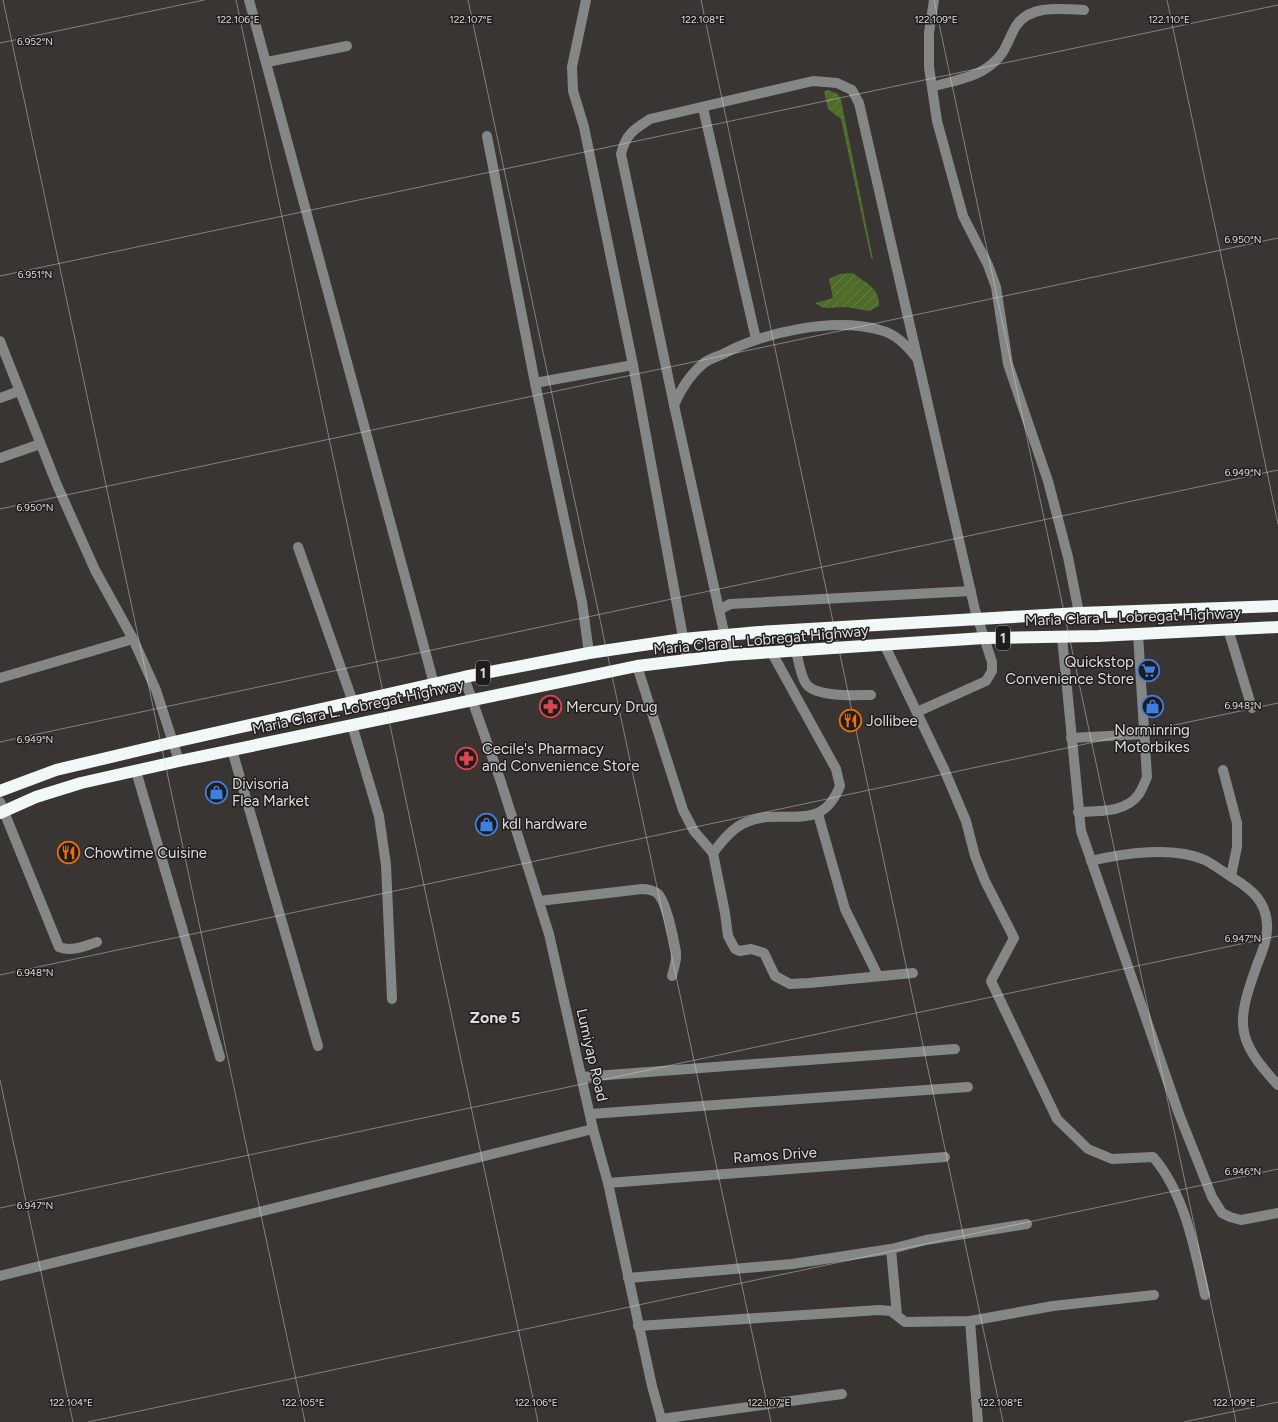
<svg xmlns="http://www.w3.org/2000/svg" width="1278" height="1422" font-family="Figtree,sans-serif">
	<defs>
		<pattern id="garden-furrows" width="10" height="10" patternUnits="userSpaceOnUse"><rect width="10" height="10" fill="#4e6b2a"/><path d="M-1 1l2-2M0 10L10 0M9 11l2-2" fill="none" stroke="#678048"/></pattern>
	</defs>
	<rect width="100%" height="100%" fill="#393533"/>
	<g fill="url(#garden-furrows)">
		<path d="M 828,90 L 838,94 L 841,100 L 873,259 L 871,258 L 841,119 L 828,109 L 824,91 Z"/>
		<path d="M 853,273 C 865,283 880,287 879,306 L 869,311 L 846,307 L 827,308 L 821,307 L 815,303 L 833,298 L 829,279 L 839,274 Z"/>
	</g>
	<g fill="none" stroke-linecap="round" stroke-linejoin="round">
		<g stroke="#858787" stroke-width="10">
			<path d="M 249,0 L 434,684"/>
			<path d="M 586,0 L 572,67 L 573,91 L 584,127 L 633,365 L 687,659"/>
			<path d="M 934,0 L 929,33 L 929,67 L 937,121 L 963,216 L 988,265 L 996,287 L 1008,364 L 1048,481 L 1068,557 L 1079,613"/>
			<path d="M 267,62 L 347,46"/>
			<path d="M 932,87 C 951,81 976,78 992,64 C 1006,53 1007,41 1016,26 C 1030,4 1062,9 1084,10"/>
			<path d="M 703,108 L 756,339"/>
			<path d="M 487,136 L 535,383 L 582,602 L 589,653"/>
			<path d="M 0,341 L 57,485 L 95,570 L 133,639 L 156,690 L 179,761"/>
			<path d="M 535,383 L 633,365"/>
			<path d="M 0,398 L 19,391"/>
			<path d="M 674,405 C 681,389 689,375 704,363 C 709,359 716,357 723,354 C 765,332 833,317 880,330 C 896,334 906,345 916,357"/>
			<path d="M 0,458 L 40,444"/>
			<path d="M 298,547 L 353,702"/>
			<path d="M 719,610 L 730,604 L 971,591"/>
			<path d="M 1228,629 L 1252,708"/>
			<path d="M 1062,637 L 1081,831 L 1179,1114 L 1212,1197 L 1222,1213 L 1230,1217 L 1241,1220 L 1278,1213"/>
			<path d="M 885,646 L 944,769 L 966,821 L 975,856 L 985,881 L 1014,938 L 991,981 L 1057,1119 L 1088,1149 L 1112,1159 L 1153,1157 C 1184,1192 1195,1249 1205,1295"/>
			<path d="M 796,652 C 799,661 800,673 805,682 C 813,698 856,695 871,695"/>
			<path d="M 772,653 L 836,769 L 840,786 C 820,836 784,806 747,822 C 733,827 722,841 713,853 L 725,913 L 728,936 L 735,949 L 740,951 L 751,949 L 764,953 L 775,976 L 790,984 L 809,983 L 913,973"/>
			<path d="M 729,655 L 674,405 L 621,154 C 626,134 633,130 650,119 L 813,81 L 837,83 L 852,90 L 859,103 L 975,610 L 992,662 L 992,671 L 986,681 L 917,712"/>
			<path d="M 637,666 L 683,810 L 694,831 L 713,853"/>
			<path d="M 464,677 L 501,782 L 549,934 L 593,1129 L 608,1183 L 652,1386 L 662,1422"/>
			<path d="M 0,678 L 133,639"/>
			<path d="M 352,725 L 379,816 L 386,865 L 392,999"/>
			<path d="M 1071,738 L 1145,734"/>
			<path d="M 232,750 L 318,1046"/>
			<path d="M 1223,770 L 1237,823 L 1237,847 L 1231,876"/>
			<path d="M 136,771 L 220,1057"/>
			<path d="M 0,802 L 59,947 C 72,952 84,946 97,942"/>
			<path d="M 1078,812 C 1098,811 1126,813 1139,794 C 1142,789 1145,782 1147,777 L 1138,634"/>
			<path d="M 818,814 L 845,909 L 878,976"/>
			<path d="M 1091,861 C 1124,853 1173,846 1205,860 C 1214,865 1224,872 1233,878 C 1251,889 1266,901 1267,924 C 1268,939 1262,952 1257,965 C 1236,1023 1235,1039 1278,1085"/>
			<path d="M 539,901 L 642,889 C 648,889 652,890 657,893 C 666,900 674,940 676,952 C 677,960 674,968 672,976"/>
			<path d="M 582,1077 L 955,1049"/>
			<path d="M 590,1114 L 968,1087"/>
			<path d="M 608,1183 L 945,1157"/>
			<path d="M 891,1249 L 897,1315"/>
			<path d="M 0,1276 L 593,1129"/>
			<path d="M 628,1278 L 792,1264 L 891,1249 L 926,1240 L 1027,1224"/>
			<path d="M 970,1321 L 978,1422"/>
			<path d="M 638,1326 L 879,1310 L 891,1311 L 905,1322 L 970,1321 L 1053,1306 L 1154,1295"/>
			<path d="M 661,1419 L 842,1394"/>
		</g>
		<g stroke="#f2f8f8" stroke-width="12">
			<path d="M 0,791 L 56,770 L 174,742 L 464,677 L 589,653 L 683,639 L 759,632 L 1079,613 L 1278,606"/>
			<path d="M 0,813 L 36,797 L 81,783 L 179,761 L 637,666 L 729,655 L 984,638 L 1098,636 L 1278,627"/>
		</g>
	</g>
	<path fill="none" stroke="#dfdcdb" stroke-width="1" stroke-opacity="0.45" d="M 3,0 L 305,1422M 236,0 L 538,1422M 468,0 L 771,1422M 701,0 L 1003,1422M 934,0 L 1236,1422M 1167,0 L 1278,524M 0,43 L 204,0M 0,276 L 1278,5M 0,509 L 1278,238M 0,742 L 1278,470M 0,975 L 1278,703M 0,1080 L 73,1422M 0,1208 L 1278,936M 88,1422 L 1278,1169M 1184,1422 L 1278,1402"/>
	<defs>
		<symbol id="supermarket-ring" viewBox="-11 -11 22 22"><circle r="9.5" fill="#1f1d1c" stroke="#3f7fe0" stroke-width="1.5"/><path d="M-6-5.5h2.5l.6 2H6L4.5 2H-2.5L-4.4-4H-6ZM-1.5 3.2a1.3 1.3 0 1 0 .1 0ZM3 3.2a1.3 1.3 0 1 0 .1 0Z" fill="#3f7fe0"/></symbol>
		<symbol id="pharmacy-ring" viewBox="-11 -11 22 22"><circle r="9.5" fill="#1f1d1c" stroke="#e0444e" stroke-width="1.5"/><path d="M-2-6h4v4h4v4h-4v4h-4v-4h-4v-4h4Z" fill="#e0444e"/></symbol>
		<symbol id="shop-ring" viewBox="-11 -11 22 22"><circle r="9.5" fill="#1f1d1c" stroke="#3f7fe0" stroke-width="1.5"/><path d="M-5-2.5h2.3a2.7 3.5 0 0 1 5.4 0H5L5.5 6h-11ZM-1.5-2.5h3a1.5 2.3 0 0 0-3 0Z" fill="#3f7fe0"/></symbol>
		<symbol id="restaurant-ring" viewBox="-11 -11 22 22"><circle r="9.5" fill="#1f1d1c" stroke="#e8710a" stroke-width="1.5"/><path d="M-5-6h1v4h1v-4h1v4h1v-4h1v5L-1.5 .5V6h-2V.5L-5-1ZM5-6V6H3V1.5H1.5Q1.5-4 5-6Z" fill="#e8710a"/></symbol>
	</defs>
	<g fill-rule="evenodd">
		<use href="#supermarket-ring" x="1136" y="658" width="25" height="25"/>
		<use href="#pharmacy-ring" x="538" y="694" width="25" height="25"/>
		<use href="#shop-ring" x="1140" y="694" width="25" height="25"/>
		<use href="#restaurant-ring" x="838" y="708" width="25" height="25"/>
		<use href="#pharmacy-ring" x="454" y="746" width="25" height="25"/>
		<use href="#shop-ring" x="204" y="780" width="25" height="25"/>
		<use href="#shop-ring" x="474" y="812" width="25" height="25"/>
		<use href="#restaurant-ring" x="56" y="840" width="25" height="25"/>
	</g>
	<g text-anchor="middle" dominant-baseline="central" stroke-width="3" stroke-linejoin="round" paint-order="stroke">
		<g fill="#1f1d1c" stroke="#a5a3a2" stroke-width="1">
			<rect x="996" y="626" width="14" height="24" rx="3"/>
			<rect x="476" y="661" width="14" height="24" rx="3"/>
		</g>
		<g font-size="14" font-weight="bold" fill="#dfdcdb">
			<text x="1003" y="638">1</text>
			<text x="483" y="673">1</text>
		</g>
		<g font-size="15" fill="#dfdcdb" stroke="#1f1d1c">
			<text transform="translate(1133 617) rotate(-2)">Maria Clara L. Lobregat Highway</text>
			<text transform="translate(761 640) rotate(-5)">Maria Clara L. Lobregat Highway</text>
			<text transform="translate(358 707) rotate(-12)">Maria Clara L. Lobregat Highway</text>
			<text transform="translate(592 1055) rotate(77)">Lumiyap Road</text>
			<text transform="translate(775 1155) rotate(-4)">Ramos Drive</text>
		</g>
		<g font-size="15" fill="#dfdcdb" stroke="#1f1d1c" text-anchor="start">
			<text x="1134" y="662" text-anchor="end">Quickstop<tspan x="1134" dy="17">Convenience Store</tspan></text>
			<text x="566" y="707">Mercury Drug</text>
			<text x="866" y="721">Jollibee</text>
			<text x="1152" y="730" text-anchor="middle">Norminring<tspan x="1152" dy="17">Motorbikes</tspan></text>
			<text x="482" y="749">Cecile's Pharmacy<tspan x="482" dy="17">and Convenience Store</tspan></text>
			<text x="232" y="784">Divisoria<tspan x="232" dy="17">Flea Market</tspan></text>
			<text x="502" y="824">kdl hardware</text>
			<text x="84" y="853">Chowtime Cuisine</text>
		</g>
		<g font-size="16" font-weight="bold" fill="#dfdcdb" stroke="#1f1d1c">
			<text x="495" y="1017">Zone 5</text>
		</g>
	</g>
	<g font-size="10" text-anchor="middle" fill="#dfdcdb" stroke="#1f1d1c" stroke-width="3" stroke-linejoin="round" paint-order="stroke">
		<text x="238" y="23">122.106°E</text>
		<text x="471" y="23">122.107°E</text>
		<text x="703" y="23">122.108°E</text>
		<text x="936" y="23">122.109°E</text>
		<text x="1169" y="23">122.110°E</text>
		<text x="35" y="45">6.952°N</text>
		<text x="1243" y="243">6.950°N</text>
		<text x="35" y="278">6.951°N</text>
		<text x="1243" y="476">6.949°N</text>
		<text x="35" y="511">6.950°N</text>
		<text x="1243" y="709">6.948°N</text>
		<text x="35" y="743">6.949°N</text>
		<text x="1243" y="942">6.947°N</text>
		<text x="35" y="976">6.948°N</text>
		<text x="1243" y="1175">6.946°N</text>
		<text x="35" y="1209">6.947°N</text>
		<text x="71" y="1406">122.104°E</text>
		<text x="303" y="1406">122.105°E</text>
		<text x="536" y="1406">122.106°E</text>
		<text x="769" y="1406">122.107°E</text>
		<text x="1001" y="1406">122.108°E</text>
		<text x="1234" y="1406">122.109°E</text>
	</g>
</svg>
